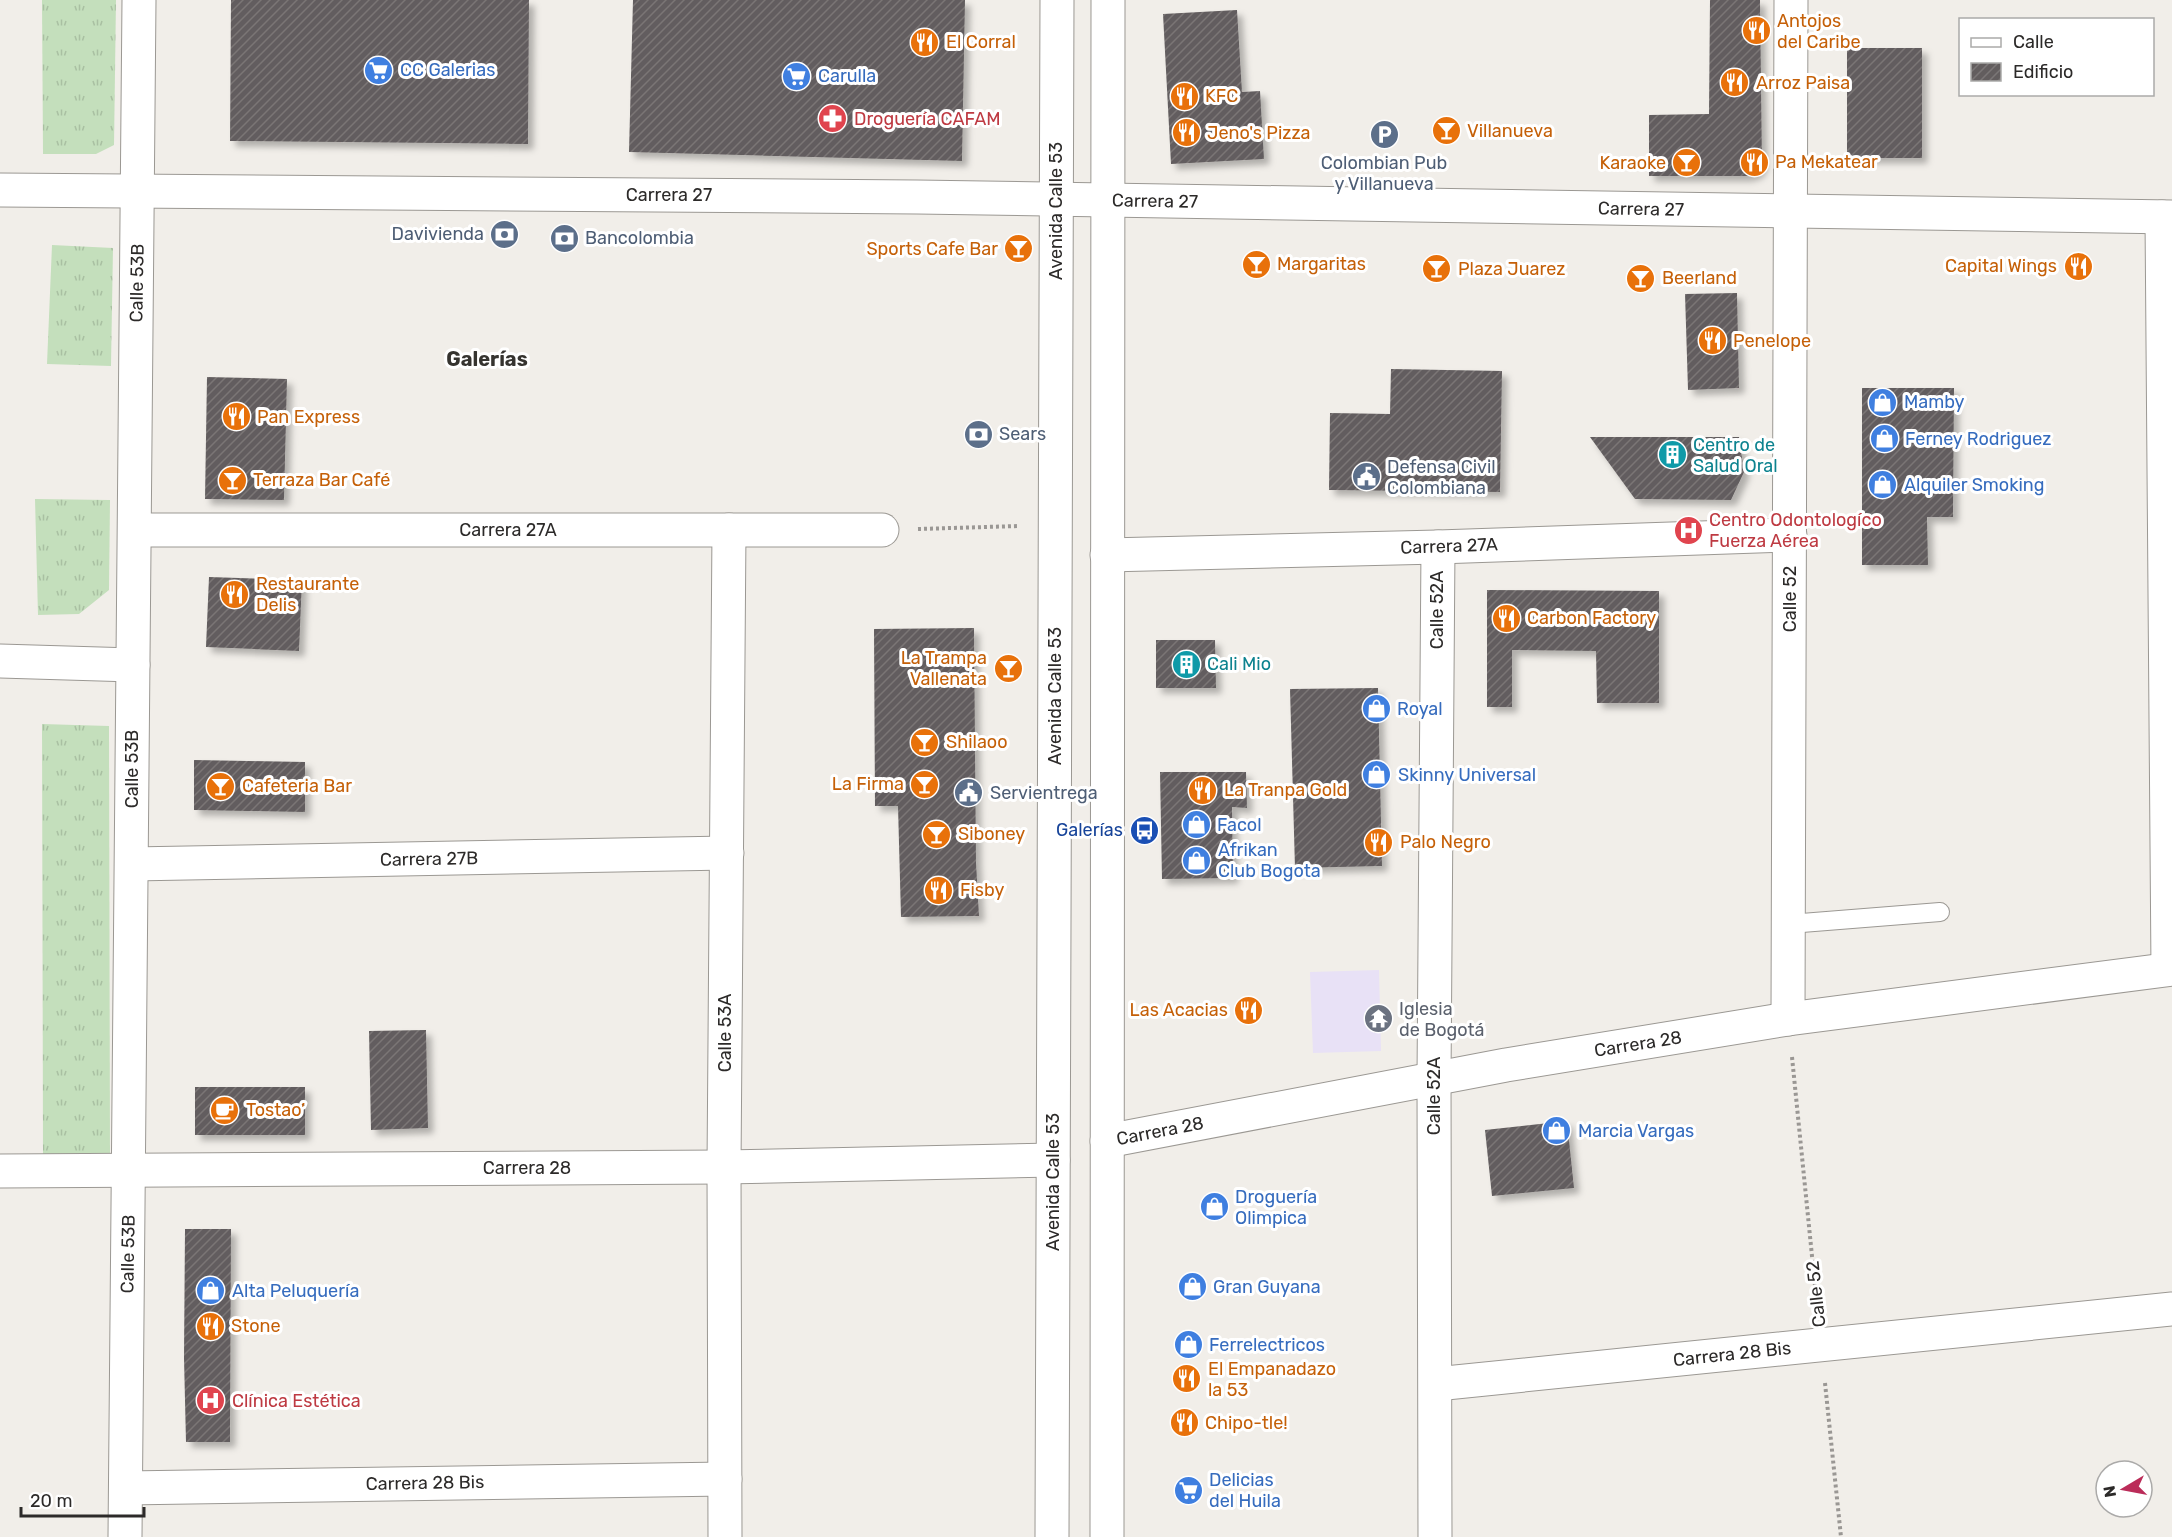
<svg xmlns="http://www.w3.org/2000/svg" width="2172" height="1537" font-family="Rubik,sans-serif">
	<defs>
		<pattern id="grass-tufts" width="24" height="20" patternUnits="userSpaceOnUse" patternTransform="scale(1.5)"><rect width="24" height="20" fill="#c4dfbc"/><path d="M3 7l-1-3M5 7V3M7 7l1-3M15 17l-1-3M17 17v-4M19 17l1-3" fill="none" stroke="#a9c0a2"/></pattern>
		<pattern id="building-hatch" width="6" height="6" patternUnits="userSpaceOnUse" patternTransform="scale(1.5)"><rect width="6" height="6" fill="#625d5e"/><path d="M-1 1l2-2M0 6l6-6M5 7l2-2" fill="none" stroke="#7a7676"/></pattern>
		<filter id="shadow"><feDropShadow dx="5.5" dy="5.5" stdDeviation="3" flood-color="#0004"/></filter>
	</defs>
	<rect width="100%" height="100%" fill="#f1eee9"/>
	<path fill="#e8e1f6" d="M 1379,970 L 1381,1051 L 1313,1053 L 1310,972 Z"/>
	<g fill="url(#grass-tufts)">
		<path d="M 42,0 L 116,0 L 114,145 L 96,154 L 43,154 Z"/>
		<path d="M 52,245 L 113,248 L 111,366 L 47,364 Z"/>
		<path d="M 35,499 L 110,500 L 109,590 L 79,614 L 38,615 Z"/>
		<path d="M 42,724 L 109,726 L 110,1154 L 43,1155 Z"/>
	</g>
	<g fill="url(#building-hatch)" filter="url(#shadow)">
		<path d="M 231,0 L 529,0 L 528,144 L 230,141 Z"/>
		<path d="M 633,0 L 965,0 L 962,161 L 629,152 Z"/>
		<path d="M 1710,0 L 1760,0 L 1762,165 L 1757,173 L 1747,176 L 1649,176 L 1649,115 L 1709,114 Z"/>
		<path d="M 1237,10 L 1242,92 L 1260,91 L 1264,159 L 1171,164 L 1163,14 Z"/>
		<rect x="1847" y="48" width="75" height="110"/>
		<path d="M 1737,293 L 1739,388 L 1688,390 L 1685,294 Z"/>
		<path d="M 1391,369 L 1502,371 L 1500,492 L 1329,490 L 1330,413 L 1390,414 Z"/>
		<path d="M 207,377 L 287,379 L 284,500 L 205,499 Z"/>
		<path d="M 1862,388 L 1954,388 L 1953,517 L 1927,517 L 1928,565 L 1862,565 Z"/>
		<path d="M 1590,437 L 1739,437 L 1744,472 L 1731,500 L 1635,499 Z"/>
		<path d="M 209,577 L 302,580 L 299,651 L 206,647 Z"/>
		<path d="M 1487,590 L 1659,591 L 1659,703 L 1597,703 L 1596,651 L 1512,650 L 1512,707 L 1487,707 Z"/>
		<path d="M 974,628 L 976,862 L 979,916 L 901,917 L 898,806 L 875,806 L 874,629 Z"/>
		<path d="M 1156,640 L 1215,640 L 1216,688 L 1156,688 Z"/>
		<path d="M 1378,688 L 1382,866 L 1295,868 L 1290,689 Z"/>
		<path d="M 194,760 L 305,762 L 305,812 L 194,810 Z"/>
		<path d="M 1160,772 L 1246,772 L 1247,808 L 1232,807 L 1233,878 L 1162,879 Z"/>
		<path d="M 426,1030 L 428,1128 L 371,1130 L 369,1031 Z"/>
		<rect x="195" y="1087" width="110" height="48"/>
		<path d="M 1567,1121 L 1574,1188 L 1492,1196 L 1485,1130 Z"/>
		<path d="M 185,1229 L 231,1229 L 230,1442 L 186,1442 L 184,1358 Z"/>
	</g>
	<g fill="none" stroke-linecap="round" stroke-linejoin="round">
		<defs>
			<path id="service" d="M 1789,924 L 1940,912"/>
			<g id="minor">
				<path d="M 0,190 L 917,197 L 2172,217"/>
				<path d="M 2162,217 L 2168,969"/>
				<path d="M 135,530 L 882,530"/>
				<path d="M 1107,555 L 1438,547 L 1790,535"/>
				<path d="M 0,661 L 133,665"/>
				<path d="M 132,864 L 727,853"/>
				<path d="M 1436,1384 L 2172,1309"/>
				<path d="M 126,1488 L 725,1479"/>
				<path d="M 725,1537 L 724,1167 L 729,530"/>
				<path d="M 1435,1537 L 1434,1079 L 1438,547"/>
			</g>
			<g id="tertiary">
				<path d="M 1788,1019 L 1791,0"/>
				<path d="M 1107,1141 L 1506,1065 L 1788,1019 L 2172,969"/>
				<path d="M 0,1171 L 724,1167 L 1053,1160"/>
				<path d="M 125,1537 L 139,0"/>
			</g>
			<g id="secondary">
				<path d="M 1052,1537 L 1057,0"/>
				<path d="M 1107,1537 L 1108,0"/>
			</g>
		</defs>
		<use href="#service" stroke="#9b9893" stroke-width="20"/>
		<use href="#minor" stroke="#9b9893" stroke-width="35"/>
		<use href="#tertiary" stroke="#9b9893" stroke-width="35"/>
		<use href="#secondary" stroke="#9b9893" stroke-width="35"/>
		<g stroke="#9a9794" stroke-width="4" stroke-dasharray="3 3" stroke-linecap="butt">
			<path d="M 918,529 L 1019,526"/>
			<path d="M 1792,1057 L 1817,1306"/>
			<path d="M 1825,1383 L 1841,1537"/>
		</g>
		<use href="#service" stroke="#fff" stroke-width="18"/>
		<use href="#minor" stroke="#fff" stroke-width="33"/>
		<use href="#tertiary" stroke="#fff" stroke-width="33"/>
		<use href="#secondary" stroke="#fff" stroke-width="33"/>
	</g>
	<defs>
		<symbol id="restaurant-disc" viewBox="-11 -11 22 22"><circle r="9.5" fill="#e8710a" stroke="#fff"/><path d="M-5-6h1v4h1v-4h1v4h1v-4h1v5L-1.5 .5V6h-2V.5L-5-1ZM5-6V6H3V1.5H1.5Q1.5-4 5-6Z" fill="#fff"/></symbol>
		<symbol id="supermarket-disc" viewBox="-11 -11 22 22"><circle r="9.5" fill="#3f7fe0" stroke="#fff"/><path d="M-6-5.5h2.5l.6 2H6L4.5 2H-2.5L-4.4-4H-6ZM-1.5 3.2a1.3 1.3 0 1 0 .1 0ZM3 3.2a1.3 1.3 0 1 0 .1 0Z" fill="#fff"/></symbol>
		<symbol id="pharmacy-disc" viewBox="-11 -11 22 22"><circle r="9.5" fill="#e0444e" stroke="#fff"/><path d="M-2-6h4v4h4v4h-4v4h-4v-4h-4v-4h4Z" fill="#fff"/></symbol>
		<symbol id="bar-disc" viewBox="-11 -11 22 22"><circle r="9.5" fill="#e8710a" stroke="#fff"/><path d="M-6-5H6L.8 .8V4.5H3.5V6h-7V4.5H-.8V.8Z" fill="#fff"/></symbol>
		<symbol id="parking-disc" viewBox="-11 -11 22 22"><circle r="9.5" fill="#5c6f8a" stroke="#fff"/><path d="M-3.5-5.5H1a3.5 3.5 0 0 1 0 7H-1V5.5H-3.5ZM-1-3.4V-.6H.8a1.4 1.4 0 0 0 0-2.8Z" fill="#fff"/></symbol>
		<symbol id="bank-disc" viewBox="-11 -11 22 22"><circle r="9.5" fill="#5c6f8a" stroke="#fff"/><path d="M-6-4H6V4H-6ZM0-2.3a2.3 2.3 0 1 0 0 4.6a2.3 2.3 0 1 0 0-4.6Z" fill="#fff"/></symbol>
		<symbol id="shop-disc" viewBox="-11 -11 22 22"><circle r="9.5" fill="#3f7fe0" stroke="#fff"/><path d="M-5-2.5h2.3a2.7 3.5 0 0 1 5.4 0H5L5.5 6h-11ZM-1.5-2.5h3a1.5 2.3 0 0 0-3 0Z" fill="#fff"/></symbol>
		<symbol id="building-disc" viewBox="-11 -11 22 22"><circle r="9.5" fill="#0f9aa8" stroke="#fff"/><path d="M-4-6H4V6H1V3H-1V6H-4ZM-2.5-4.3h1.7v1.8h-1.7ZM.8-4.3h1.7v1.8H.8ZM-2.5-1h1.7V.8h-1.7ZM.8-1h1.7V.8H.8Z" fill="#fff"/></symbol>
		<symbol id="civic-disc" viewBox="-11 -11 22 22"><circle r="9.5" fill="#5c6f8a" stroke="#fff"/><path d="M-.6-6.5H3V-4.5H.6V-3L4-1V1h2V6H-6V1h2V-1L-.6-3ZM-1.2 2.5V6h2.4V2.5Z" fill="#fff"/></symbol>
		<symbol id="hospital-disc" viewBox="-11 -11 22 22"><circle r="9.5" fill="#e0444e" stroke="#fff"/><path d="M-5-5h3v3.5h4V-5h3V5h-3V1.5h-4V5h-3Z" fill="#fff"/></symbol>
		<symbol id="bus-disc" viewBox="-11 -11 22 22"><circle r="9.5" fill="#1a4fb4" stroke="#fff"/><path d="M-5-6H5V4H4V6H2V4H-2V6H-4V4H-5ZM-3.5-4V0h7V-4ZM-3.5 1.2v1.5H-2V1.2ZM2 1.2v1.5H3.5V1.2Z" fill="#fff"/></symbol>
		<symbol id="temple-disc" viewBox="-11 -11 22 22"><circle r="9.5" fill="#6b7280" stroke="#fff"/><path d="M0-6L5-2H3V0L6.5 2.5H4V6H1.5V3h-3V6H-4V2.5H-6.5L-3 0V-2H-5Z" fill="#fff"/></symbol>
		<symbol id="cafe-disc" viewBox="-11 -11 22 22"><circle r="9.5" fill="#e8710a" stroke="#fff"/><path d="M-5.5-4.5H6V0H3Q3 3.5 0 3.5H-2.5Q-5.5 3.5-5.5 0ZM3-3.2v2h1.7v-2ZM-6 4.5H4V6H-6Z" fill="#fff"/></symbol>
	</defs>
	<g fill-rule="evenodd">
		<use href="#restaurant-disc" x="1740" y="14" width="33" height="33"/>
		<use href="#restaurant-disc" x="908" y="26" width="33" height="33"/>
		<use href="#supermarket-disc" x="362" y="54" width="33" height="33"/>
		<use href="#supermarket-disc" x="780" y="60" width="33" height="33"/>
		<use href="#restaurant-disc" x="1718" y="66" width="33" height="33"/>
		<use href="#restaurant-disc" x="1168" y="80" width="33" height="33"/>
		<use href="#pharmacy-disc" x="816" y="102" width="33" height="33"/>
		<use href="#bar-disc" x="1430" y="114" width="33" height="33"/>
		<use href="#restaurant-disc" x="1170" y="116" width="33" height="33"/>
		<use href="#parking-disc" x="1368" y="118" width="33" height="33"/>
		<use href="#restaurant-disc" x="1738" y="146" width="33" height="33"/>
		<use href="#bar-disc" x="1670" y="146" width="33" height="33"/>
		<use href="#bank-disc" x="488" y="218" width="33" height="33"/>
		<use href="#bank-disc" x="548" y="222" width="33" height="33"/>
		<use href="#bar-disc" x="1002" y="232" width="33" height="33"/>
		<use href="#bar-disc" x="1240" y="248" width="33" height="33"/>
		<use href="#restaurant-disc" x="2062" y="250" width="33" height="33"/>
		<use href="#bar-disc" x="1420" y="252" width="33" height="33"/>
		<use href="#bar-disc" x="1624" y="262" width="33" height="33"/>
		<use href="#restaurant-disc" x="1696" y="324" width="33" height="33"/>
		<use href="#shop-disc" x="1866" y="386" width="33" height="33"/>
		<use href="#restaurant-disc" x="220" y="400" width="33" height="33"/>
		<use href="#bank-disc" x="962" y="418" width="33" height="33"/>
		<use href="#shop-disc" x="1868" y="422" width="33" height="33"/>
		<use href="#building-disc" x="1656" y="438" width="33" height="33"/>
		<use href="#civic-disc" x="1350" y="460" width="33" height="33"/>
		<use href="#bar-disc" x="216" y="464" width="33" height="33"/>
		<use href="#shop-disc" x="1866" y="468" width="33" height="33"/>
		<use href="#hospital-disc" x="1672" y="514" width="33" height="33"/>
		<use href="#restaurant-disc" x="218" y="578" width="33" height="33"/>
		<use href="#restaurant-disc" x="1490" y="602" width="33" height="33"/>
		<use href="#building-disc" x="1170" y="648" width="33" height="33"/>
		<use href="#bar-disc" x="992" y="652" width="33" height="33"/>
		<use href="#shop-disc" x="1360" y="692" width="33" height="33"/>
		<use href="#bar-disc" x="908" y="726" width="33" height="33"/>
		<use href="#shop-disc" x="1360" y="758" width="33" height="33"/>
		<use href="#bar-disc" x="908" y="768" width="33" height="33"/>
		<use href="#bar-disc" x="204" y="770" width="33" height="33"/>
		<use href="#restaurant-disc" x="1186" y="774" width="33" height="33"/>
		<use href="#civic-disc" x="952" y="776" width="33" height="33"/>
		<use href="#shop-disc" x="1180" y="808" width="33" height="33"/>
		<use href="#bus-disc" x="1128" y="814" width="33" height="33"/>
		<use href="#bar-disc" x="920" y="818" width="33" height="33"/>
		<use href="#restaurant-disc" x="1362" y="826" width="33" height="33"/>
		<use href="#shop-disc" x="1180" y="844" width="33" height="33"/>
		<use href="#restaurant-disc" x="922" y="874" width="33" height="33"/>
		<use href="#restaurant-disc" x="1232" y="994" width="33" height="33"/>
		<use href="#temple-disc" x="1362" y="1002" width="33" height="33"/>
		<use href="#cafe-disc" x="208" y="1094" width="33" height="33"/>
		<use href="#shop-disc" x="1540" y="1114" width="33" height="33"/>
		<use href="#shop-disc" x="1198" y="1190" width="33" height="33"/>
		<use href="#shop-disc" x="1176" y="1270" width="33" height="33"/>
		<use href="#shop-disc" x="194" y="1274" width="33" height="33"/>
		<use href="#restaurant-disc" x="194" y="1310" width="33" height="33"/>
		<use href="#shop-disc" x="1172" y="1328" width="33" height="33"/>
		<use href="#restaurant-disc" x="1170" y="1362" width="33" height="33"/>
		<use href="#hospital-disc" x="194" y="1384" width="33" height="33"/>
		<use href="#restaurant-disc" x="1168" y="1406" width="33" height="33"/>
		<use href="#supermarket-disc" x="1172" y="1474" width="33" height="33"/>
	</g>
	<g text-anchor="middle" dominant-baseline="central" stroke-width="6" stroke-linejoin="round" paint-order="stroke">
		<g font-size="18" fill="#c56008" stroke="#fff" text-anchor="start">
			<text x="1777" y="21">Antojos<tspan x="1777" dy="21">del Caribe</tspan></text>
			<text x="946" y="42">El Corral</text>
			<text x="1756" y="83">Arroz Paisa</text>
			<text x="1205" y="96">KFC</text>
			<text x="1467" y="131">Villanueva</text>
			<text x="1207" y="133">Jeno's Pizza</text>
			<text x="1775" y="162">Pa Mekatear</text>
			<text x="1666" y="163" text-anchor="end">Karaoke</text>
			<text x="998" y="249" text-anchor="end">Sports Cafe Bar</text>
			<text x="1277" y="264">Margaritas</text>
			<text x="2057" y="266" text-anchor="end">Capital Wings</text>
			<text x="1458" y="269">Plaza Juarez</text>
			<text x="1662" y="278">Beerland</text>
			<text x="1733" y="341">Penelope</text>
			<text x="257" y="417">Pan Express</text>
			<text x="253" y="480">Terraza Bar Café</text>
			<text x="256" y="584">Restaurante<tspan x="256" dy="21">Delis</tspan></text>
			<text x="1527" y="618">Carbon Factory</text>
			<text x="987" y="658" text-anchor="end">La Trampa<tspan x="987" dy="21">Vallenata</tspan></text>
			<text x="946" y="742">Shilaoo</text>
			<text x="904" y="784" text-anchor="end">La Firma</text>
			<text x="242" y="786">Cafeteria Bar</text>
			<text x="1224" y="790">La Tranpa Gold</text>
			<text x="958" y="834">Siboney</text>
			<text x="1400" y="842">Palo Negro</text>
			<text x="960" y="890">Fisby</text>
			<text x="1228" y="1010" text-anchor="end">Las Acacias</text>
			<text x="246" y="1110">Tostao’</text>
			<text x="231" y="1326">Stone</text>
			<text x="1208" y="1369">El Empanadazo<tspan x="1208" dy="21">la 53</tspan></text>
			<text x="1205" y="1423">Chipo-tle!</text>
		</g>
		<g font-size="18" fill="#366cbe" stroke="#fff" text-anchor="start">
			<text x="400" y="70">CC Galerias</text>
			<text x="818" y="76">Carulla</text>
			<text x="1904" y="402">Mamby</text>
			<text x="1905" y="439">Ferney Rodriguez</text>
			<text x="1904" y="485">Alquiler Smoking</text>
			<text x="1397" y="709">Royal</text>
			<text x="1398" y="775">Skinny Universal</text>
			<text x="1217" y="825">Facol</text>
			<text x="1218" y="850">Afrikan<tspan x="1218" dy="21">Club Bogota</tspan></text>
			<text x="1578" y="1131">Marcia Vargas</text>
			<text x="1235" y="1197">Droguería<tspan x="1235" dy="21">Olimpica</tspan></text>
			<text x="1213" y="1287">Gran Guyana</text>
			<text x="232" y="1291">Alta Peluquería</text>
			<text x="1209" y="1345">Ferrelectricos</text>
			<text x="1209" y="1480">Delicias<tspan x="1209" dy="21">del Huila</tspan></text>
		</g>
		<g font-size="18" fill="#be3a42" stroke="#fff" text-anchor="start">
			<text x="854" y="119">Droguería CAFAM</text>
			<text x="1709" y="520">Centro Odontologíco<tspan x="1709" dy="21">Fuerza Aérea</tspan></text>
			<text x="232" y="1401">Clínica Estética</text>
		</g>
		<g font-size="18" fill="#4e5e75" stroke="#fff" text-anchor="start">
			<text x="1384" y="163" text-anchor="middle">Colombian Pub<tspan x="1384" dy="21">y Villanueva</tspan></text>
			<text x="484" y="234" text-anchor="end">Davivienda</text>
			<text x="585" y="238">Bancolombia</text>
			<text x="999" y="434">Sears</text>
			<text x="1387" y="467">Defensa Civil<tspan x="1387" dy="21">Colombiana</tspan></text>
			<text x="990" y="793">Servientrega</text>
		</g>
		<g font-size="18" fill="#2c2a29" stroke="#fff">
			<text x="669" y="195">Carrera 27</text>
			<text transform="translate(1155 201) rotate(1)">Carrera 27</text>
			<text transform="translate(1641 209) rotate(1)">Carrera 27</text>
			<text transform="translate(1056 211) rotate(-90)">Avenida Calle 53</text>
			<text transform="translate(137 283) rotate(-89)">Calle 53B</text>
			<text x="508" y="530">Carrera 27A</text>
			<text transform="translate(1449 546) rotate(-2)">Carrera 27A</text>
			<text transform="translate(1790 599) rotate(-90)">Calle 52</text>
			<text transform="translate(1437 610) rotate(-90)">Calle 52A</text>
			<text transform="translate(1055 696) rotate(-90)">Avenida Calle 53</text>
			<text transform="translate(132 769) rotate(-90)">Calle 53B</text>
			<text transform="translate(429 859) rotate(-1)">Carrera 27B</text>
			<text transform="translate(725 1033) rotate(-90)">Calle 53A</text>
			<text transform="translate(1638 1044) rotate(-9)">Carrera 28</text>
			<text transform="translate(1434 1096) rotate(-90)">Calle 52A</text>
			<text transform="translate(1160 1131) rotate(-11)">Carrera 28</text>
			<text x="527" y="1168">Carrera 28</text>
			<text transform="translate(1053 1182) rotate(-90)">Avenida Calle 53</text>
			<text transform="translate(128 1254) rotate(-89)">Calle 53B</text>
			<text transform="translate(1816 1294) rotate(-96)">Calle 52</text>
			<text transform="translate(1732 1354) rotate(-6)">Carrera 28 Bis</text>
			<text transform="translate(425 1483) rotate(-1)">Carrera 28 Bis</text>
		</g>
		<g font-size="18" fill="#0d838f" stroke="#fff" text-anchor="start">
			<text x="1693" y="445">Centro de<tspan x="1693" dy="21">Salud Oral</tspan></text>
			<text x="1207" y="664">Cali Mio</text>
		</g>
		<g font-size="18" fill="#164399" stroke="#fff" text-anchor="end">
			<text x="1123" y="830">Galerías</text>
		</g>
		<g font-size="18" fill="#5b616d" stroke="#fff" text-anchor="start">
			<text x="1399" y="1009">Iglesia<tspan x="1399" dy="21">de Bogotá</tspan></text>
		</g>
		<g font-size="20" font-weight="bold" fill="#35332f" stroke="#fff">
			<text x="487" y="359">Galerías</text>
		</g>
	</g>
	<rect x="1959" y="18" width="195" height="78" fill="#ffffff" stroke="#abaaa9" stroke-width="1.5"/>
	<rect x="1971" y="38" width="30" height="9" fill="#ffffff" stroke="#abaaa9" stroke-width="1.5"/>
	<text x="2013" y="48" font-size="18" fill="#2c2a29">Calle</text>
	<rect x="1971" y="63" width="30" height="18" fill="url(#building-hatch)" stroke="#abaaa9" stroke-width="1.5"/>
	<text x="2013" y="78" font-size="18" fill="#2c2a29">Edificio</text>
	<g transform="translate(2124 1489) rotate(260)"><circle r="28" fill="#ffffff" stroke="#abaaa9" stroke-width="1.5"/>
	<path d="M0-4.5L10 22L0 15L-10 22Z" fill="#bb2c59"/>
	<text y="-9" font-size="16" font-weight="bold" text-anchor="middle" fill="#2c2a29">N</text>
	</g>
	<path d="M21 1507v9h123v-9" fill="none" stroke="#2c2a29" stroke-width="3"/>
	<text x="30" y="1507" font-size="18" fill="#2c2a29" stroke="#ffffff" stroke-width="4.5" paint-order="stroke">20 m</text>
</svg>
